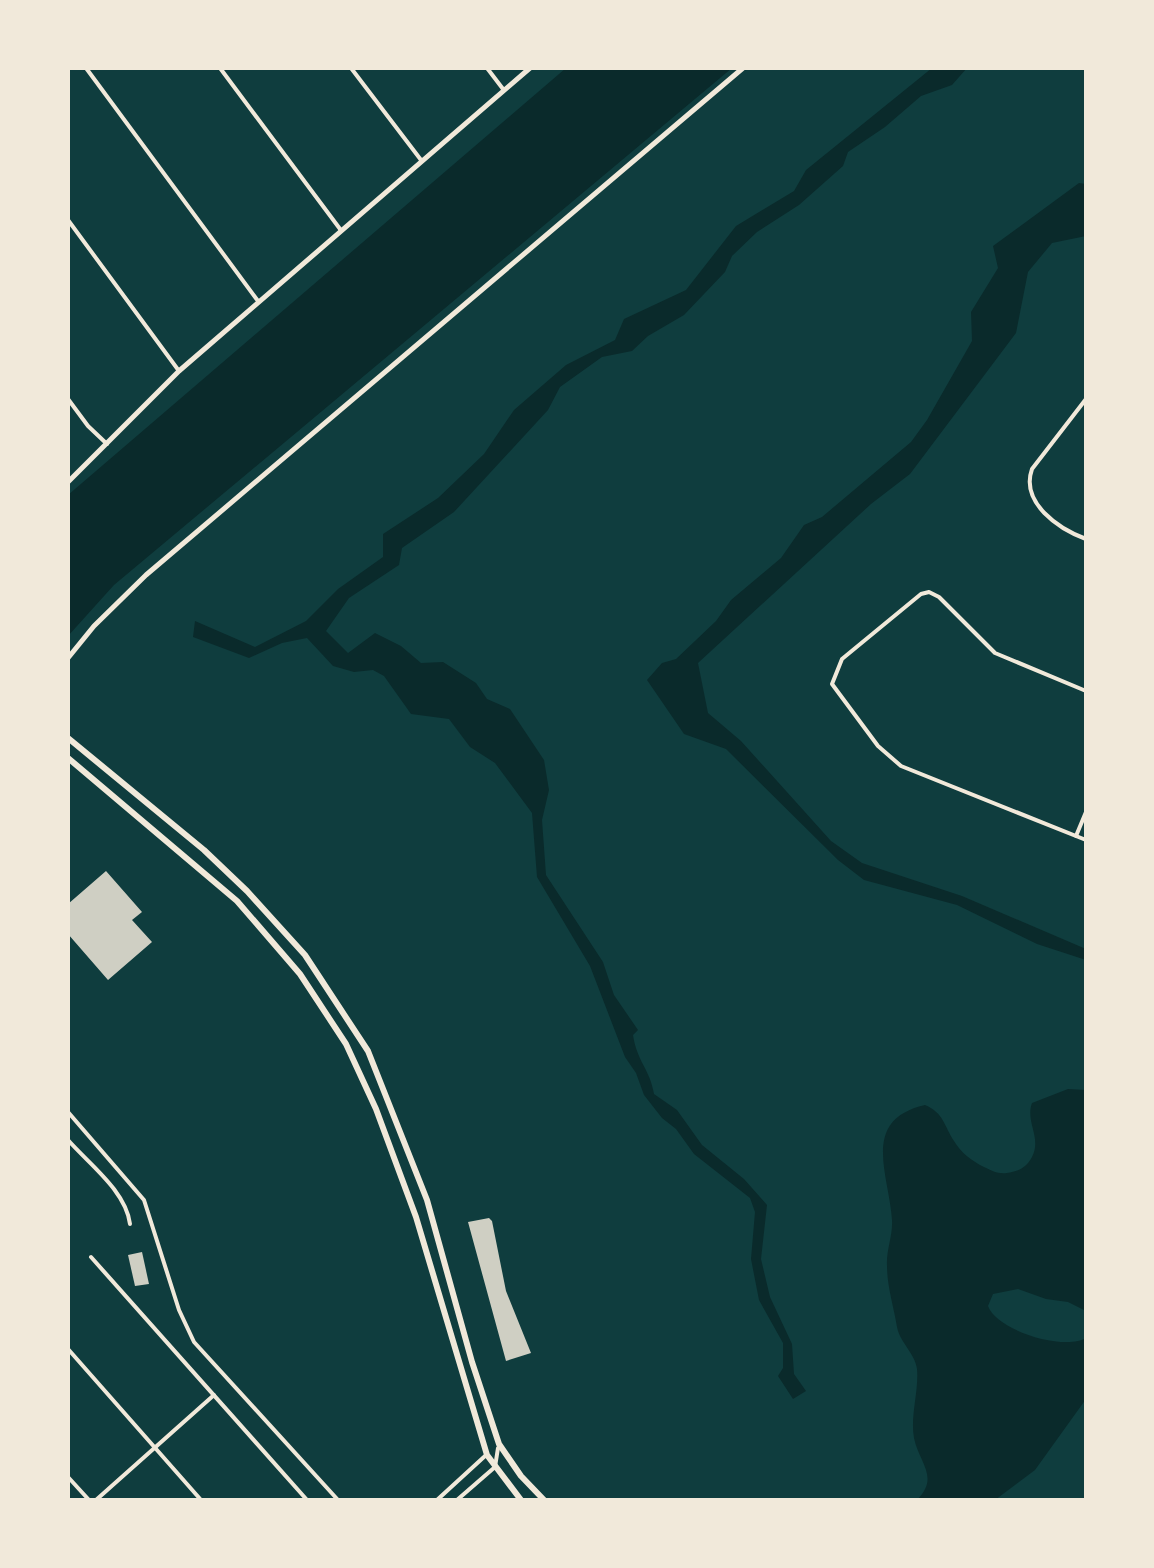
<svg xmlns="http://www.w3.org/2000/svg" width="1154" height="1568" font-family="Barlow,sans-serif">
	<rect width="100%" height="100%" fill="#0f3d3e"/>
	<g fill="#0a2a2b">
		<path d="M 566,68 L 732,68 L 114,585 L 68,636 L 68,495 Z"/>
		<path d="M 932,68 L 967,68 L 952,85 L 921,96 L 885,127 L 848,152 L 843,166 L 799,205 L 757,232 L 732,256 L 725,272 L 684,315 L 648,336 L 632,351 L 602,357 L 560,387 L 548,410 L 454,512 L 402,548 L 399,565 L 349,598 L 326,631 L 348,653 L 375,633 L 401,646 L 421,663 L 443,662 L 476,683 L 487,699 L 510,709 L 544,760 L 549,790 L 542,820 L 546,875 L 603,962 L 614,995 L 638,1030 L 633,1035 C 637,1062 650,1069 654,1094 L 677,1110 L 702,1145 L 744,1179 L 767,1205 L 761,1259 L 770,1297 L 792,1344 L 794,1374 L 806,1391 L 793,1399 L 778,1376 L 783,1368 L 783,1343 L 759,1300 L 751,1259 L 755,1212 L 750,1198 L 694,1154 L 676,1129 L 662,1118 L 644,1095 L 636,1073 L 625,1057 L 590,966 L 537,877 L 532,813 L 495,763 L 470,747 L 449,719 L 411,714 L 384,676 L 373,670 L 354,672 L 333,666 L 307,638 L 282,643 L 249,658 L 193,637 L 195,621 L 255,647 L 306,621 L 338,589 L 383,557 L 383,534 L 438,498 L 484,454 L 514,410 L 566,365 L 615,340 L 624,319 L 686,290 L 736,226 L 794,191 L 806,170 Z"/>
		<path d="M 1079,183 L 1086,184 L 1086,236 L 1052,243 L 1028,272 L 1016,333 L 910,474 L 871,504 L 698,663 L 708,713 L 741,741 L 831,841 L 862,863 L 962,896 L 1086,949 L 1086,960 L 1037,944 L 957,905 L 864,880 L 838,860 L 726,749 L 684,734 L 647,680 L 662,663 L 676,659 L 716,621 L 731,600 L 781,558 L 804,525 L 822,517 L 911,442 L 927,420 L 972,341 L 971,312 L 998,268 L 993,246 Z"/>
		<path d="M 1068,1089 L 1086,1090 L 1086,1311 L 1068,1302 L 1046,1299 L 1018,1289 L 993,1294 L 988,1306 C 997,1331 1065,1351 1086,1338 L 1086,1399 L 1035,1470 L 995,1500 L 917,1500 C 940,1477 919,1463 914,1438 C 910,1416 919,1391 917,1369 C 915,1353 900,1343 897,1327 C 894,1308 887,1286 887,1266 C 886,1251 893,1235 892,1220 C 889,1174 860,1120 925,1105 C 944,1113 944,1126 954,1141 C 961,1153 972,1161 984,1167 C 993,1171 997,1174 1007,1173 C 1019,1171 1026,1168 1032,1157 C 1042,1137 1025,1122 1032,1103 Z"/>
	</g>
	<g fill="#cfcfc3">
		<path d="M 106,871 L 142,912 L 132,920 L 152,942 L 108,980 L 68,934 L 68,904 Z"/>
		<path d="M 489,1218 L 492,1221 L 506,1291 L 531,1353 L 506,1361 L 468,1222 Z"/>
		<path d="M 142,1252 L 149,1284 L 135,1286 L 128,1255 Z"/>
	</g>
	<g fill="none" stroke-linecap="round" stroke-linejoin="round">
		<g stroke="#f1e9da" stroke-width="4">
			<path d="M 86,68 L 258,301"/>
			<path d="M 220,68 L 340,229"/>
			<path d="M 351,68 L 421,160"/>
			<path d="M 487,68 L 503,89"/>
			<path d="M 68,220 L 179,371"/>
			<path d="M 68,399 L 88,426 L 107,444"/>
			<path d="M 1086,399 L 1032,469 C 1020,503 1059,529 1086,539"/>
			<path d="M 1086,691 L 995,653 L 939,597 L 929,592 L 921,594 L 842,659 L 832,684 L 878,746 L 901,766 L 1086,840"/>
			<path d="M 1076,836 L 1086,812"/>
			<path d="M 68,1112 L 144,1200 L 179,1310 L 194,1342 L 338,1500"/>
			<path d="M 68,1140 C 89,1164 126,1191 130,1224"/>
			<path d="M 91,1257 L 307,1500"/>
			<path d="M 68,1349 L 201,1500"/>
			<path d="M 68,1477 L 89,1500"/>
			<path d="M 96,1500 L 214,1395"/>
			<path d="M 437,1500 L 485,1456"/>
			<path d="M 457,1500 L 495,1467 L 498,1448"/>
		</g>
		<g stroke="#f1e9da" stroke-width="5">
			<path d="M 68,482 L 179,371 L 530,68"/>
			<path d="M 68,658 L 94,626 L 146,575 L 743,68"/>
		</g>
		<g stroke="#f1e9da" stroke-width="6">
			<path d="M 68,738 L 204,850 L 247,891 L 305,955 L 368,1051 L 427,1200 L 472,1362 L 499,1444 L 521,1476 L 544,1500"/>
			<path d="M 68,758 L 237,901 L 300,974 L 346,1044 L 376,1109 L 416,1217 L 487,1455 L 521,1500"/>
		</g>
	</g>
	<rect width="1154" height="1568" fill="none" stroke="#f1e9da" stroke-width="140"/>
</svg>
